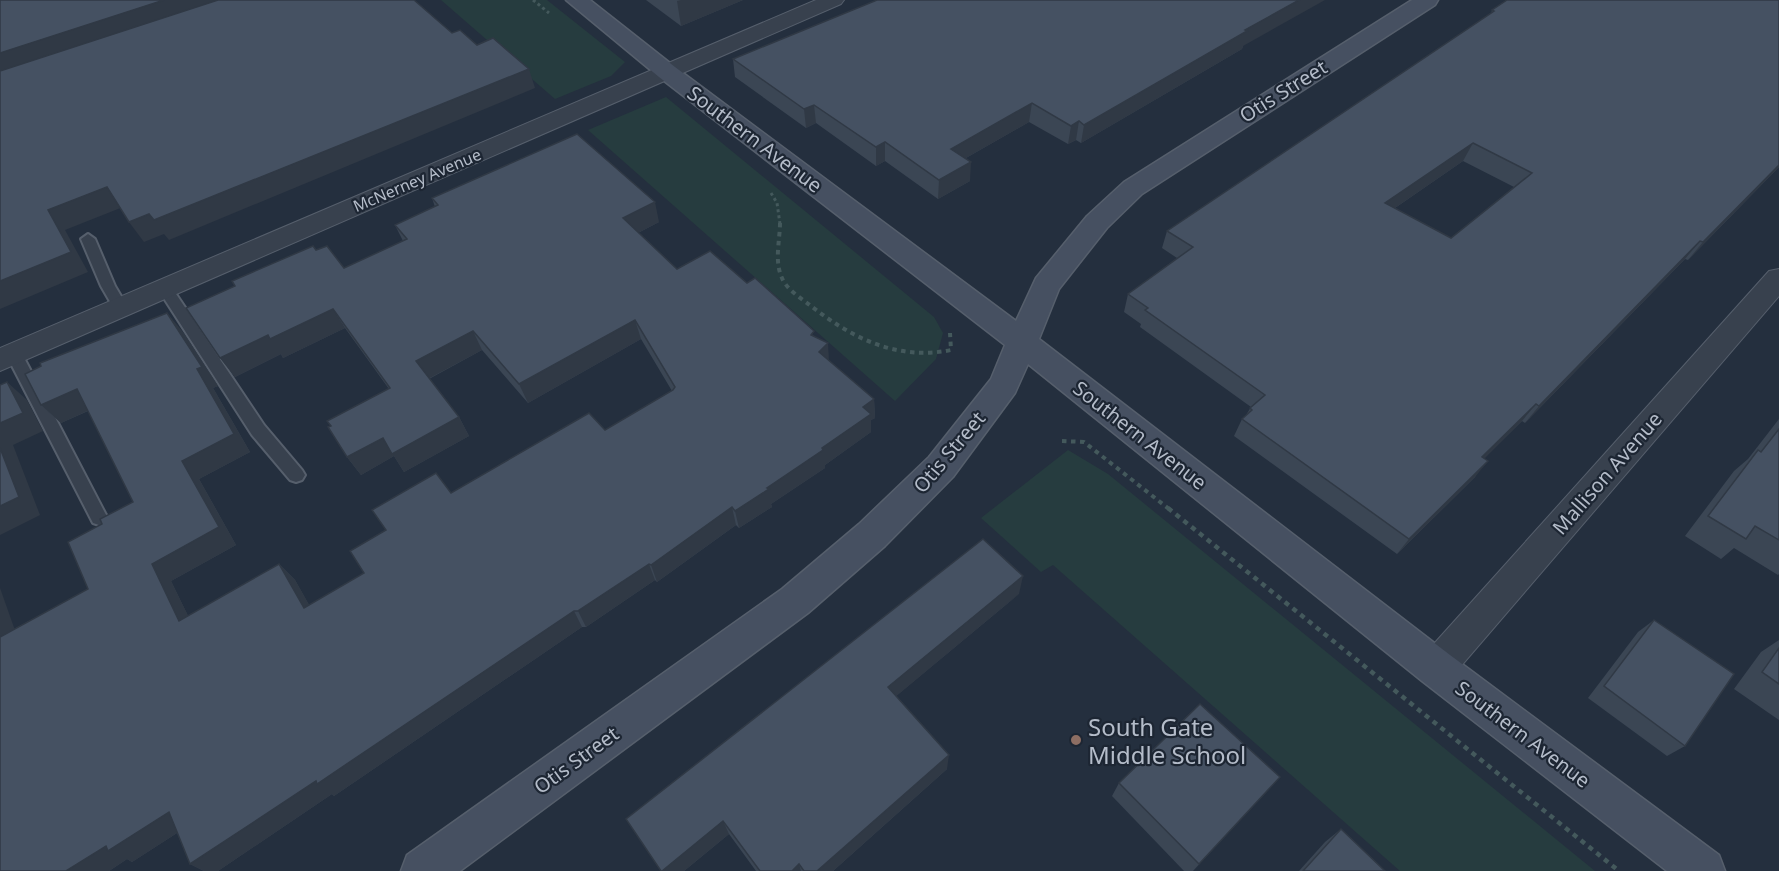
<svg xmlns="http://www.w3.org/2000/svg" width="1779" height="871" font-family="'Noto Sans',sans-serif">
	<rect width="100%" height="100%" fill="#242f3e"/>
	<g fill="#263c3f">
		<path d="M 441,0 L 547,0 L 625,62 L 611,76 L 555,99 Z"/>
		<path d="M 666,97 L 934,317 L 943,333 L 936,359 L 895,401 L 588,130 Z"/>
		<path d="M 1068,450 L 1108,474 L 1595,871 L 1400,871 L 1053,565 L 1041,572 L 981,518 Z"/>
	</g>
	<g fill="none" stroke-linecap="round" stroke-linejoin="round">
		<defs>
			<g id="lane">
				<path d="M 88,234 L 95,239 L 115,286 L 128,308 L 126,312 L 116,312 L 101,286 L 81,239 Z"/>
				<path d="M 165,284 L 170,285 L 264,425 L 302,470 L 305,475 L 302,480 L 296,482 L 290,480 L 252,435 L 158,289 Z"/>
				<path d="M 14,348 L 19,350 L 22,354 L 105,513 L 108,518 L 105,523 L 99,525 L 93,523 L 6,354 L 9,350 Z"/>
			</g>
			<g id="street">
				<path d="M 816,0 L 844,0 L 841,4 L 0,371 L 0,348 Z"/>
				<path d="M 1779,269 L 1779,296 L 1449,680 L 1436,685 L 1423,680 L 1417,668 L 1423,656 L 1769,271 Z"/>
			</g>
			<path id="secondary" d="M 566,0 L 590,0 L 675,67 L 1016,321 L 1036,278 L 1087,216 L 1124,182 L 1412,0 L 1438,0 L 1435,5 L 1142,194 L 1107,228 L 1059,289 L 1039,339 L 1450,655 L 1719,855 L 1725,871 L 1667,871 L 1422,681 L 1028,364 L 1015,393 L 953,477 L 885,546 L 808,613 L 460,871 L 401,871 L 407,855 L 782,589 L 859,524 L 929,457 L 991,379 L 1005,345 L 659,77 Z"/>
		</defs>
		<use href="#lane" stroke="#565f6c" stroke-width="4"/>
		<use href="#street" stroke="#565f6c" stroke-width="2"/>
		<use href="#secondary" stroke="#565f6c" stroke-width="3"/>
		<g stroke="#44595c" stroke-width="3" stroke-dasharray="3 3" stroke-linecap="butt">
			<path d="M 533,0 L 549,13"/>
			<path d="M 771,193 L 777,203 L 780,224"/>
		</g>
		<g stroke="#44595c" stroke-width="4" stroke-dasharray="4.5 4.5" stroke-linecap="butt">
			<path d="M 780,223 C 780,240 774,261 782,278 C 787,290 801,298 811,306 C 852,338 897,361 951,350 L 950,333"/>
			<path d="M 1062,441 L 1084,442 L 1169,509"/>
		</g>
		<path stroke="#44595c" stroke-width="4.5" stroke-dasharray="5 5" stroke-linecap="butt" d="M 1168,508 L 1619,871"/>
		<use href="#lane" fill="#38414e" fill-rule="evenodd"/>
		<use href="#street" fill="#38414e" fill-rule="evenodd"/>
		<use href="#secondary" fill="#465061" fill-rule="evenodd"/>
	</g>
	<g fill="#3b4654" fill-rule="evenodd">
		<path d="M 646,0 L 743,0 L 681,26 Z"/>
		<path d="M 1492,10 L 1779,167 L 1688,260 L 1685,259 L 1525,423 L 1522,421 L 1484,458 L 1475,477 L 1397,554 L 1234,436 L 1242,419 L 1246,415 L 1251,407 L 1140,327 L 1141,324 L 1124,312 L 1128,294 L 1177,258 L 1162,248 L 1167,231 L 1491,14 ZM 1463,161 L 1514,187 L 1451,238 L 1395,208 Z"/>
		<path d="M 1243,46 L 1242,49 L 1081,143 L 1076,140 L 1068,144 L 1029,122 L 966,158 L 970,181 L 938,199 L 885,161 L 876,166 L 816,123 L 806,128 L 735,77 L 733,59 Z"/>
		<path d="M 432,198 L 659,222 L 638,233 L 677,269 L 747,283 L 814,336 L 829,361 L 874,399 L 875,418 L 871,420 L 871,432 L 825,465 L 825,468 L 771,504 L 772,507 L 739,528 L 736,525 L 657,582 L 655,580 L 586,627 L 582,627 L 334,796 L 332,794 L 218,871 L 204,871 L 190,864 L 177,833 L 132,862 L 127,859 L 109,871 L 0,871 L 14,629 L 88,589 L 102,524 L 133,502 L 88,411 L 61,423 L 41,405 L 183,332 L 218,386 L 213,388 L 250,452 L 199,479 L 236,545 L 171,581 L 188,616 L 279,564 L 295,580 L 309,605 L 364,573 L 451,493 L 605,430 L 672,391 L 641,339 L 528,403 L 482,350 L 429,379 L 459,417 L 469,436 L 404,472 L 394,456 L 361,475 L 347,457 L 389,389 L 345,328 L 283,358 L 281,354 L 235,377 L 220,358 L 316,250 L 344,268 L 403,241 L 395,225 L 435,207 Z"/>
		<path d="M 1779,419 L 1779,574 L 1778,575 L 1734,548 L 1721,559 L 1685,536 L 1734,471 L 1748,459 Z"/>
		<path d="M 1019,594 L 896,696 L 947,769 L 833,871 L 756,871 L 729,834 L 684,871 L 661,871 Z"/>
		<path d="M 1654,620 L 1685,746 L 1667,756 L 1588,698 L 1638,632 Z"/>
		<path d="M 1779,640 L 1779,720 L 1734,689 L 1761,652 Z"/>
		<path d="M 1280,777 L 1193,871 L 1184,871 L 1112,796 L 1119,783 Z"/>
		<path d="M 1341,829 L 1385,871 L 1299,871 L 1325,842 Z"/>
	</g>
	<g fill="#303945">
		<path d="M 164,0 L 233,0 L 0,78 L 0,53 Z"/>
		<path d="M 681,0 L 743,0 L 681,26 L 677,1 Z"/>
		<path d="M 1299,0 L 1325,0 L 1243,46 L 1242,49 L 1081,143 L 1084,125 L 1245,30 Z"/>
		<path d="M 529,69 L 535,88 L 169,240 L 164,234 L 144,242 L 129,222 Z"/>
		<path d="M 1032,103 L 1029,122 L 950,167 L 951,149 Z"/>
		<path d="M 814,105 L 816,123 L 806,128 L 804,109 Z"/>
		<path d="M 1079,121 L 1076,140 L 1068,144 L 1071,126 Z"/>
		<path d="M 885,142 L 885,161 L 876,166 L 876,147 Z"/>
		<path d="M 1473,143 L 1463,161 L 1376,221 L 1385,203 Z"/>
		<path d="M 971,162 L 970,181 L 938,199 L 939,180 Z"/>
		<path d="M 1779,165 L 1779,167 L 1688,260 L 1703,242 Z"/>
		<path d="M 107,187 L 123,207 L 65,230 L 88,272 L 0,309 L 0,281 L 48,210 Z"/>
		<path d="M 655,202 L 659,222 L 628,238 L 623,218 Z"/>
		<path d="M 1700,241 L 1685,259 L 1525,423 L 1539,406 Z"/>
		<path d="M 333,309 L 345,328 L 283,358 L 281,354 L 235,377 L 220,358 L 268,335 Z"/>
		<path d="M 167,313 L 183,332 L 218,386 L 213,388 L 250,452 L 199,479 L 236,545 L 171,581 L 198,636 L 179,621 L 152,564 L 182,461 L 197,369 Z"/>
		<path d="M 635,320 L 641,339 L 528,403 L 519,384 Z"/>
		<path d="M 473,331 L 482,350 L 426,380 L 416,361 Z"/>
		<path d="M 828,343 L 829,361 L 819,352 Z"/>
		<path d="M 7,382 L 27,400 L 43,431 L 13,445 L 40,515 L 0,535 L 0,423 Z"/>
		<path d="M 77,389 L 96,407 L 61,423 L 41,405 Z"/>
		<path d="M 874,399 L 875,418 L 871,420 L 871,432 L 825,465 L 825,468 L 771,504 L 772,507 L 739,528 L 735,511 L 822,448 L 863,407 Z"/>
		<path d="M 1536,404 L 1522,421 L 1469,474 L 1482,457 Z"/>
		<path d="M 459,417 L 469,436 L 404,472 L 394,456 L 361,475 L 347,457 L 383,438 Z"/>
		<path d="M 1488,461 L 1475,477 L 1397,554 L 1409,539 Z"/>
		<path d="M 732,507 L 736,525 L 657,582 L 651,565 Z"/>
		<path d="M 279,564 L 295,580 L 320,624 L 304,608 Z"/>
		<path d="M 649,564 L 655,580 L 586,627 L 578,611 Z"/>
		<path d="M 1023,576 L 1019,594 L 888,703 L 888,687 Z"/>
		<path d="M 0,588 L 23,653 L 0,639 Z"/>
		<path d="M 574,611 L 582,627 L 334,796 L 332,794 L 218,871 L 204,871 L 190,864 Z"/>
		<path d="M 949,755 L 947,769 L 833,871 L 817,871 Z"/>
		<path d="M 169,812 L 191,824 L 132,862 L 127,859 L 109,871 L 66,871 L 106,846 Z"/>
		<path d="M 723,821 L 729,834 L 684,871 L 662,871 Z"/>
		<path d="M 799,864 L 801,871 L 792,871 Z"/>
	</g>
	<g fill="#455162" stroke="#303945" stroke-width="1.5" fill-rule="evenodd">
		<path d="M 0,0 L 164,0 L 0,53 Z"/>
		<path d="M 218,0 L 414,0 L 452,33 L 460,30 L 477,45 L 493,38 L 529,69 L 154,220 L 149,214 L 129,222 L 107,187 L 48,210 L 71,252 L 0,281 L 0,71 Z"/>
		<path d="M 877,0 L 1299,0 L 1245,30 L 1247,31 L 1084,125 L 1079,121 L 1071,126 L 1032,103 L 951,149 L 971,162 L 939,180 L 885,142 L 876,147 L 814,105 L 804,109 L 733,59 Z"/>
		<path d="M 1507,0 L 1779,0 L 1779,165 L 1703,242 L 1700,241 L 1539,406 L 1536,404 L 1482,457 L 1488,461 L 1409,539 L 1242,419 L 1252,410 L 1250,408 L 1265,395 L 1145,310 L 1148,308 L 1128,294 L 1193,247 L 1167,231 L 1494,11 L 1492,10 ZM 1473,143 L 1532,173 L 1451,238 L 1385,203 Z"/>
		<path d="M 577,134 L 655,202 L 623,218 L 677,269 L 710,251 L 747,283 L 755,278 L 814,331 L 811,335 L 828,343 L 819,352 L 874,399 L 863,407 L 871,414 L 822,448 L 823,450 L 767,488 L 769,489 L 735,511 L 732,507 L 651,565 L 649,564 L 578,611 L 574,611 L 317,784 L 316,781 L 190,864 L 169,812 L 108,851 L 106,846 L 66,871 L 0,871 L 0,637 L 88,589 L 68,542 L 102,524 L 100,519 L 133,502 L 77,389 L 41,405 L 25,374 L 41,366 L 40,363 L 167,313 L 202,367 L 197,369 L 234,434 L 182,461 L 219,527 L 152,564 L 179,621 L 279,564 L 304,608 L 364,573 L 350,551 L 386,530 L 372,510 L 436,473 L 451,493 L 589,413 L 605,430 L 673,390 L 675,387 L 635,320 L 519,384 L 473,331 L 416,361 L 459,417 L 392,454 L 383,438 L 347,457 L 328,427 L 331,426 L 327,421 L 390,388 L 333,309 L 270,339 L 268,335 L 220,358 L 186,308 L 235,286 L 232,281 L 313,246 L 316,250 L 327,246 L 344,268 L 407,239 L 395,225 L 438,205 L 432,198 Z"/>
		<path d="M 7,382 L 23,413 L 0,423 L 0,385 Z"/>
		<path d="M 1779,429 L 1779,540 L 1755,526 L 1746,539 L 1708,516 L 1758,450 L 1761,452 Z"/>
		<path d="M 0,448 L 19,497 L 0,506 Z"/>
		<path d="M 983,539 L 1023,576 L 888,687 L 949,755 L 817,871 L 804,871 L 799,864 L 792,871 L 760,871 L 723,821 L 662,871 L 661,871 L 626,819 Z"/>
		<path d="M 1654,620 L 1734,674 L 1685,746 L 1604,686 Z"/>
		<path d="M 1779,648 L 1779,684 L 1762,672 Z"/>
		<path d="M 1200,704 L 1280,777 L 1199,864 L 1119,783 Z"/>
		<path d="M 1341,829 L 1385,871 L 1303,871 Z"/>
	</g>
	<circle fill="#8d6e63" stroke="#1d2633" stroke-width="2" cx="1076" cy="740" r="6"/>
	<g text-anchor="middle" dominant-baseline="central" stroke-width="4.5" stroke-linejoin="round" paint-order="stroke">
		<g font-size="16" fill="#b4bcc9" stroke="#1d2633">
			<text transform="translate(417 180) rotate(-23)">McNerney Avenue</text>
		</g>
		<g font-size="20" fill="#b4bcc9" stroke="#1d2633">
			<text transform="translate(1283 91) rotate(-32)">Otis Street</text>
			<text transform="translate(755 139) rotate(37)">Southern Avenue</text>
			<text transform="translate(1140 435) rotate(38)">Southern Avenue</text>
			<text transform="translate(949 452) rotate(-50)">Otis Street</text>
			<text transform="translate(1607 473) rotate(-49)">Mallison Avenue</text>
			<text transform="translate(1523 734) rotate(37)">Southern Avenue</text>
			<text transform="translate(576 760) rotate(-36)">Otis Street</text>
		</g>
		<g font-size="24" fill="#b4bcc9" stroke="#1d2633" text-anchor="start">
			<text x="1088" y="726">South Gate<tspan x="1088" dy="28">Middle School</tspan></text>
		</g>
	</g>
</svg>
